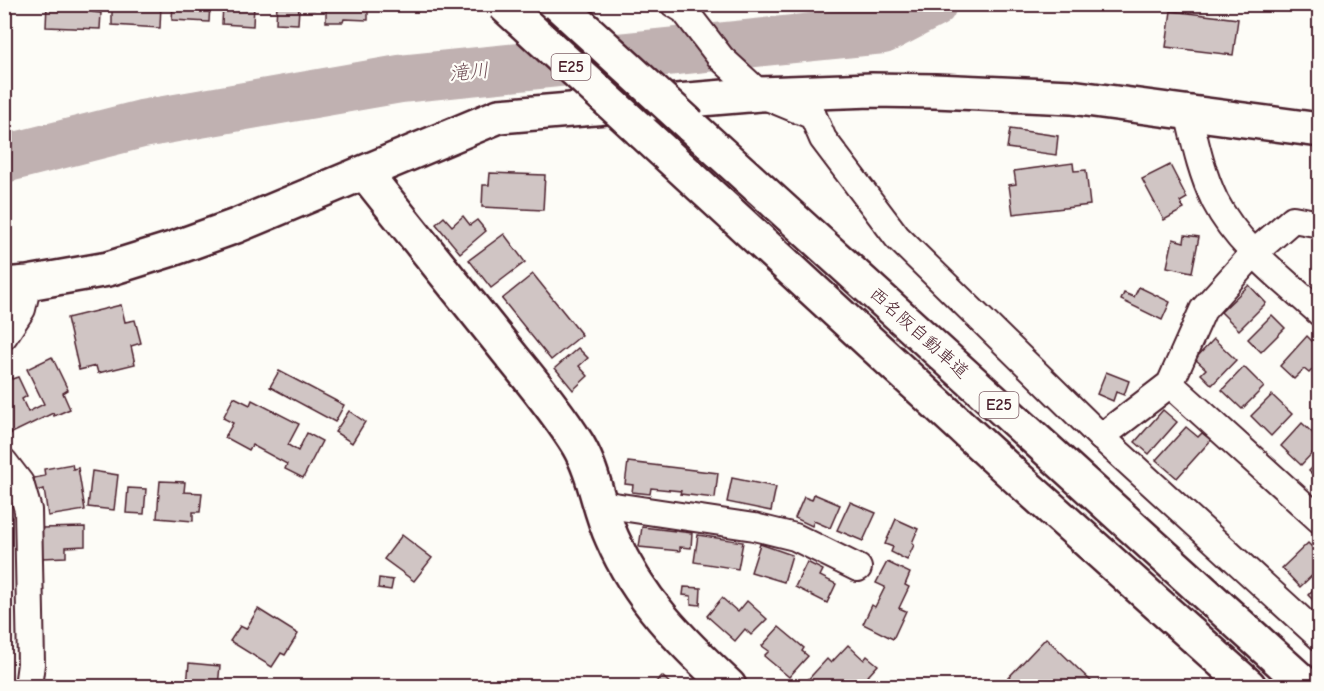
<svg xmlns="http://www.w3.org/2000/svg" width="1324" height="691" font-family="'Comic Neue','Klee One',sans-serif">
	<rect width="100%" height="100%" fill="#fdfcf7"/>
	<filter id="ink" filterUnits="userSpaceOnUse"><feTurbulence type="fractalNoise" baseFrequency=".0167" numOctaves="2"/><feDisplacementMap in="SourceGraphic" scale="12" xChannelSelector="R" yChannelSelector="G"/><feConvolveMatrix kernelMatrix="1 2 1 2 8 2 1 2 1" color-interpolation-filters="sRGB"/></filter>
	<g filter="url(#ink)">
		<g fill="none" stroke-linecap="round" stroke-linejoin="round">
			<path stroke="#c0b1b1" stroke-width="48" d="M 4,159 L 142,124 L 400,79 L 883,30 L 933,4"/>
		</g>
		<g fill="#d0c5c4" stroke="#4a1f2b" stroke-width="1.5">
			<path d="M 47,4 L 93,4 L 93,12 L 101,13 L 100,29 L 46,27 Z"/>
			<path d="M 119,4 L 161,4 L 160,28 L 112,25 L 112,6 L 119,6 Z"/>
			<path d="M 173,4 L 210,4 L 209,22 L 172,20 Z"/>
			<path d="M 223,4 L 254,4 L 253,26 L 222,24 Z"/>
			<path d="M 277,4 L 314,4 L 314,9 L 299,8 L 298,24 L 276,23 Z"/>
			<path d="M 326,4 L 368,4 L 368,20 L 344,19 L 343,22 L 326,22 Z"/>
			<path d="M 1171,11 L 1238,19 L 1233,55 L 1166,47 Z"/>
			<path d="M 1010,129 L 1058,136 L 1056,155 L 1007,148 Z"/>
			<path d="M 1073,163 L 1074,171 L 1086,170 L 1090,205 L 1013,214 L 1009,185 L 1016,184 L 1014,171 Z"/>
			<path d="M 1170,165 L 1187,198 L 1180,202 L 1184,209 L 1164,220 L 1142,179 Z"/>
			<path d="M 490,173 L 545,175 L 543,210 L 482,207 L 483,185 L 489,185 Z"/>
			<path d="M 463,216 L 470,225 L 477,220 L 486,231 L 460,253 L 436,224 L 444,217 L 452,226 Z"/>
			<path d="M 504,234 L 525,262 L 491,288 L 469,260 Z"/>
			<path d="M 1185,235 L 1199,237 L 1192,272 L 1167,267 L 1173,239 L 1184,242 Z"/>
			<path d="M 533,274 L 582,335 L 551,360 L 502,299 Z"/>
			<path d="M 1249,285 L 1266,303 L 1239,330 L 1221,312 Z"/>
			<path d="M 1139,287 L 1170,302 L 1162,320 L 1121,300 L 1124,293 L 1134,297 Z"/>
			<path d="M 121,305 L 125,322 L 135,320 L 141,343 L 131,346 L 135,364 L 98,373 L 96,366 L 79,370 L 67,318 Z"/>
			<path d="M 1272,315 L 1285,328 L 1261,352 L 1248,339 Z"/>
			<path d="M 1307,336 L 1320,349 L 1320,362 L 1309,373 L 1304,369 L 1294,379 L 1280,366 Z"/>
			<path d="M 1214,339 L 1236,360 L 1212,385 L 1201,374 L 1206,369 L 1195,359 Z"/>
			<path d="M 578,348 L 588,358 L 579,366 L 588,376 L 573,390 L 555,368 Z"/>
			<path d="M 52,357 L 68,390 L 63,393 L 70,409 L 54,416 L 53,413 L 8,435 L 4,427 L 4,372 L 8,370 L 12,379 L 18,377 L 27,396 L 22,399 L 28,412 L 44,404 L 27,369 Z"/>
			<path d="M 1244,367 L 1264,387 L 1242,409 L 1222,390 Z"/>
			<path d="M 279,371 L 344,405 L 335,422 L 270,387 Z"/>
			<path d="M 1106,372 L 1129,381 L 1124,395 L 1116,392 L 1113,401 L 1097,394 Z"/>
			<path d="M 1272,395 L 1292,414 L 1271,436 L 1251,416 Z"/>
			<path d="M 234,397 L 250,405 L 252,400 L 299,424 L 288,445 L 298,451 L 307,433 L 322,441 L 303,478 L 285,469 L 287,464 L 252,445 L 249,450 L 225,437 L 233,423 L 223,418 Z"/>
			<path d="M 1163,410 L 1177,422 L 1149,454 L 1135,442 Z"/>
			<path d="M 349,411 L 365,422 L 352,443 L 335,432 Z"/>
			<path d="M 1302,423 L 1320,440 L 1320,445 L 1301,465 L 1281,446 Z"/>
			<path d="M 1186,427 L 1198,437 L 1202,433 L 1211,440 L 1177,478 L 1156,460 Z"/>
			<path d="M 1320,460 L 1320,482 L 1309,471 Z"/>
			<path d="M 628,462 L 718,473 L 715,498 L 680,494 L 681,491 L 651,488 L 650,494 L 632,492 L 633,485 L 625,484 Z"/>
			<path d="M 72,464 L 73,469 L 78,468 L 85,510 L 48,516 L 44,489 L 35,491 L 34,478 L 45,476 L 44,469 Z"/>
			<path d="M 92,471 L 118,475 L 114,510 L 88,507 Z"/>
			<path d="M 732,478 L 776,487 L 771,511 L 727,502 Z"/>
			<path d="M 160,481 L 185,482 L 184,492 L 202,493 L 200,512 L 193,512 L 193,521 L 157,518 Z"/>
			<path d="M 128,488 L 146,489 L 144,514 L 126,513 Z"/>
			<path d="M 814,494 L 840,505 L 830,528 L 814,521 L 812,526 L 795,518 L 804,497 L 812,500 Z"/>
			<path d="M 850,502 L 876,513 L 863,541 L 837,530 Z"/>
			<path d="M 896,519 L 918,529 L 912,543 L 914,545 L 907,560 L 891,552 L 893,547 L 885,544 Z"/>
			<path d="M 85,527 L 85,546 L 66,547 L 66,557 L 42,558 L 41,528 Z"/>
			<path d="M 642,527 L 692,533 L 691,548 L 680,547 L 680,551 L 639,547 Z"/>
			<path d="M 402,535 L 432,558 L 414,581 L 384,559 Z"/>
			<path d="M 698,535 L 743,542 L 738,569 L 694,562 Z"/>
			<path d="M 1308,543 L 1320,555 L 1320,568 L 1300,587 L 1282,568 Z"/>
			<path d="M 760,544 L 792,555 L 784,582 L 751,572 Z"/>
			<path d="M 807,562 L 823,570 L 820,576 L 836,584 L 827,603 L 795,587 Z"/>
			<path d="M 887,562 L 910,573 L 905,585 L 909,587 L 899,608 L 906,611 L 893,639 L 863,624 L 872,605 L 875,607 L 885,587 L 876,583 Z"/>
			<path d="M 379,578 L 393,580 L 391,590 L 378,588 Z"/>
			<path d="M 1320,582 L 1320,601 L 1317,599 L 1314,601 L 1308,595 Z"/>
			<path d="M 684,587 L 701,588 L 700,605 L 691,604 L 691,596 L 683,595 Z"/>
			<path d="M 722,598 L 738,612 L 747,601 L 767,619 L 751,635 L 745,629 L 735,641 L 707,616 Z"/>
			<path d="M 258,609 L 298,634 L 285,655 L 281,653 L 272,667 L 230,641 L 240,626 L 246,629 Z"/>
			<path d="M 779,627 L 804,648 L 802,651 L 808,656 L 789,677 L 764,656 L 769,651 L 762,646 Z"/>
			<path d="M 1046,638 L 1096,686 L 1012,686 L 1006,680 Z"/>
			<path d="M 848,645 L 864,660 L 867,656 L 878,665 L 860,685 L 855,680 L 849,686 L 802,686 L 827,659 L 831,663 Z"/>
			<path d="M 189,663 L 220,666 L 218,686 L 187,686 Z"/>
			<path d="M 662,676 L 673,686 L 652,686 Z"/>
		</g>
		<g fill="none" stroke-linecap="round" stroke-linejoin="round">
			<defs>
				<g id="street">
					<path d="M 674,4 L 684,10 L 721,58 L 760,94 L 813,116 L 823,139 L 897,237 L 1101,437 L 1320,637"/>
					<path d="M 1188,112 C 1195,142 1201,172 1215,201 C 1238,246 1283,279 1320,313"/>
					<path d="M 4,336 L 22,309 L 28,283"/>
					<path d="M 1170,384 L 1320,520"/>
					<path d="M 1101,437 L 1170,384 L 1203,310 L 1254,253 L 1293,219 L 1320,224"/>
					<path d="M 4,462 L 20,483 L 28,510 L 31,664 L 28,686"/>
					<path d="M 601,504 L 754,527 L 795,537 L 858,568"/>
				</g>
				<g id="secondary">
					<path d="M 365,173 C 410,230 456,287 501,343 C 527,376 556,409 578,445 C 595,474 598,507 612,538 C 638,599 682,642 729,686"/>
					<path d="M 4,285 L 28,283 L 108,269 L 172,249 L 236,226 L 499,116 L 760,94 L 872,90 L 935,91 L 1071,97 L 1320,130"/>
				</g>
				<g id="highway">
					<path d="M 690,125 L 1307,686"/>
					<path d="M 639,129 L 1015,476 L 1249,686"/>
				</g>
			</defs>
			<use href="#street" stroke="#4a1f2b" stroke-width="30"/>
			<use href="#secondary" stroke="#4a1f2b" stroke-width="38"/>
			<use href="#highway" stroke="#4a1f2b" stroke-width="38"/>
			<use href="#street" stroke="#fdfcf7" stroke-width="26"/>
			<use href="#secondary" stroke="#fdfcf7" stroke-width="33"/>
			<use href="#highway" stroke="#fdfcf7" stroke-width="33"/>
			<defs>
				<g id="highway-bridge">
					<path d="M 503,4 L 639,129"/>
					<path d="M 558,4 L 690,125"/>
				</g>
			</defs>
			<use href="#highway-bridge" stroke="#4a1f2b" stroke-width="38" stroke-linecap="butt"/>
			<use href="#highway-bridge" stroke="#fdfcf7" stroke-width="33"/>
		</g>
	</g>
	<g text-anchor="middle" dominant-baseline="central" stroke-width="4.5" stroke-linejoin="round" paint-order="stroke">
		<g fill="#fdfcf7" stroke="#806168" stroke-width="1.5">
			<rect x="551.5" y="54" width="39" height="26" rx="4.5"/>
			<rect x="979.5" y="392" width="39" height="26" rx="4.5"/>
		</g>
		<g font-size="16" font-weight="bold" fill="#4a1f2b">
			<text x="571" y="67">E25</text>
			<text x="999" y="405">E25</text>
		</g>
		<g font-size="18" fill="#4a1f2b" stroke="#fdfcf7">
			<text transform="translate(919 333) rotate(42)">西名阪自動車道</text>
		</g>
		<g font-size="20" font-style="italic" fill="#73525a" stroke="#fdfcf7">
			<text transform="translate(469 72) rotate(-6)">滝川</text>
		</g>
	</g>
	<rect width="1324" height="691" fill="none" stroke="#fdfcf7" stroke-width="24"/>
	<rect x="12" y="12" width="1300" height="667" fill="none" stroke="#4a1f2b" stroke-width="2" filter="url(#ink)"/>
</svg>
